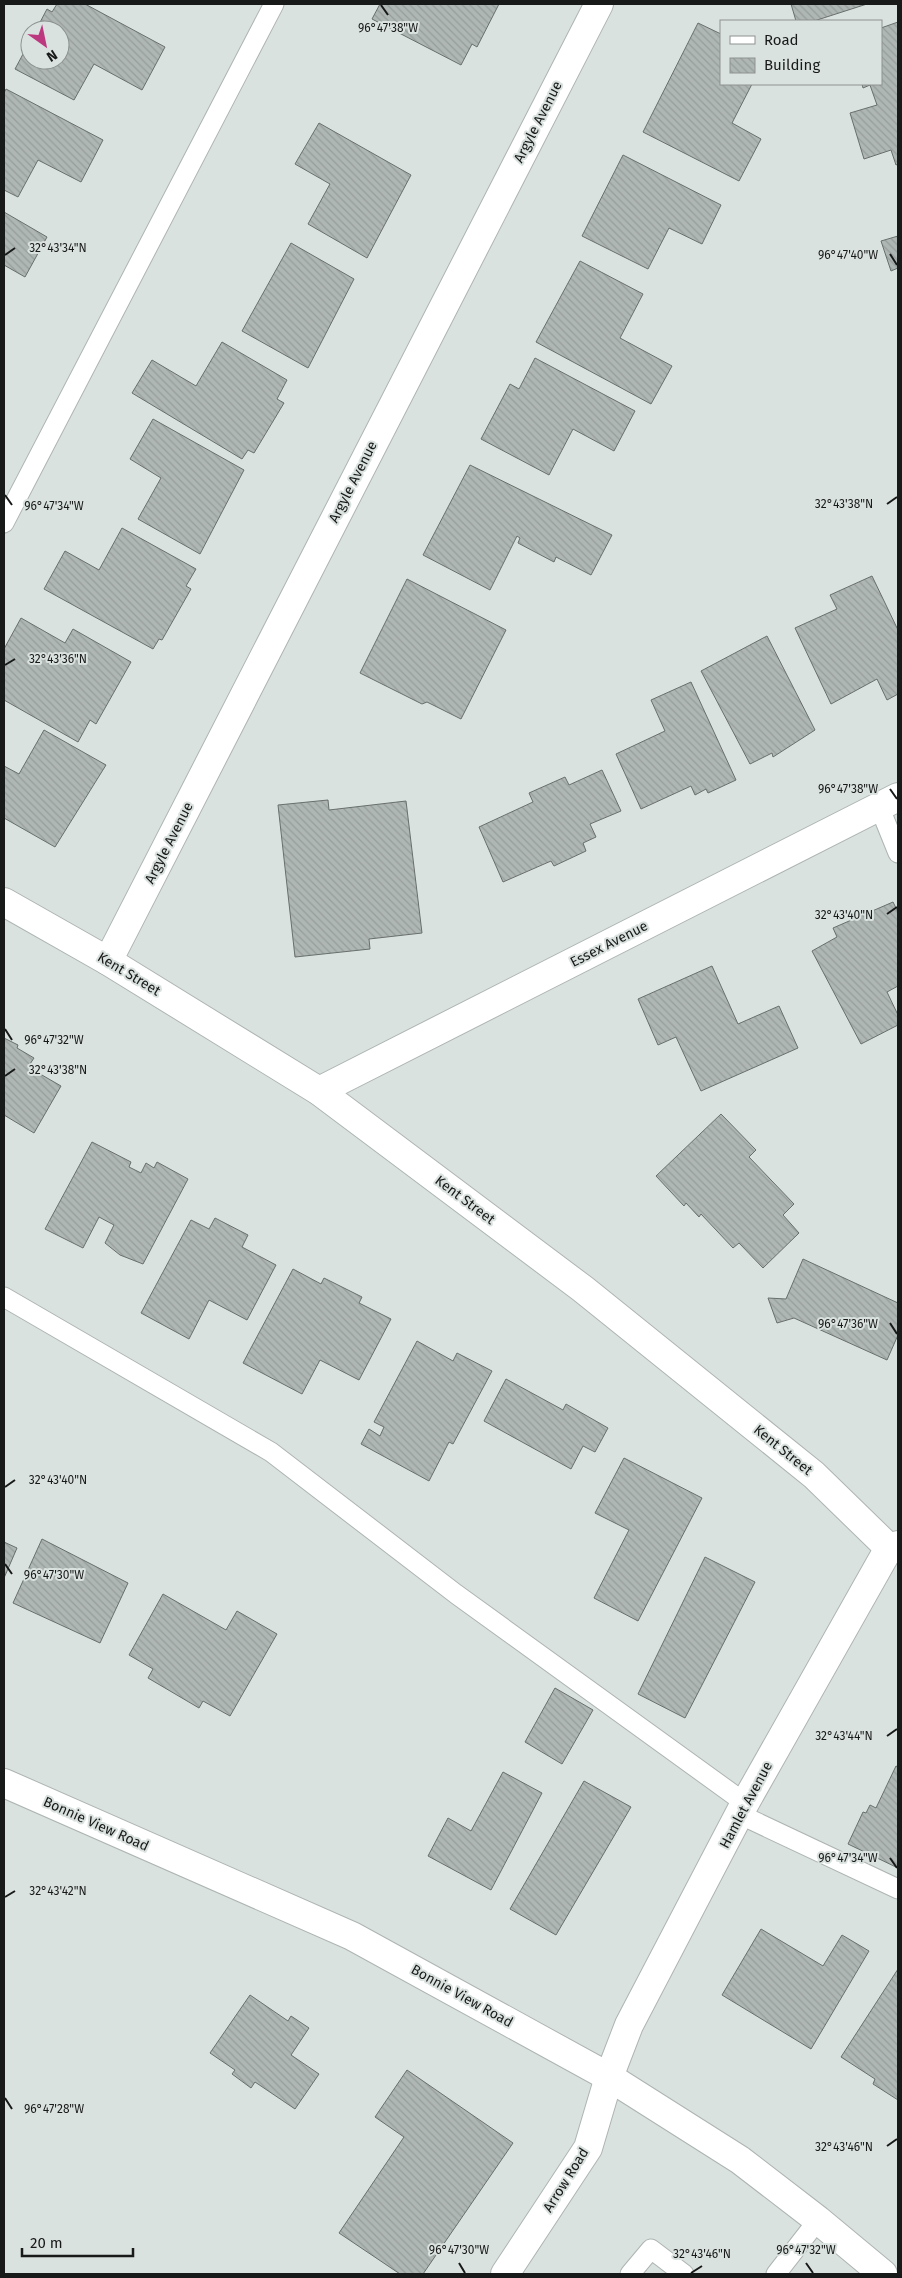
<svg xmlns="http://www.w3.org/2000/svg" width="902" height="2278" font-family="'Fira Sans',sans-serif">
	<defs>
		<pattern id="building-back-hatch" width="6" height="6" patternUnits="userSpaceOnUse" patternTransform="scale(1.25)"><rect width="6" height="6" fill="#afb7b4"/><path d="M-1 5l2 2M0 0l6 6M5-1l2 2" fill="none" stroke="#969d9a"/></pattern>
	</defs>
	<rect width="100%" height="100%" fill="#dae2df"/>
	<g fill="url(#building-back-hatch)" stroke="#686f6c">
		<path d="M 57,4 L 85,4 L 165,47 L 142,90 L 94,64 L 74,100 L 15,69 L 30,41 L 30,60 L 60,60 L 60,30 L 36,30 L 47,9 L 52,12 Z"/>
		<path d="M 380,4 L 499,4 L 477,47 L 472,44 L 461,65 L 372,19 Z"/>
		<path d="M 791,4 L 867,4 L 814,21 L 796,21 Z"/>
		<path d="M 898,22 L 898,164 L 896,165 L 891,150 L 864,159 L 850,113 L 877,105 L 870,85 L 863,88 L 862,84 L 881,84 L 881,28 Z"/>
		<path d="M 698,23 L 721,34 L 721,84 L 752,84 L 732,123 L 761,139 L 739,181 L 643,132 Z"/>
		<path d="M 6,89 L 103,140 L 81,182 L 38,160 L 18,197 L 4,190 L 4,93 Z"/>
		<path d="M 319,123 L 411,175 L 367,258 L 308,224 L 330,184 L 295,164 Z"/>
		<path d="M 623,155 L 721,205 L 702,244 L 669,228 L 648,269 L 582,236 Z"/>
		<path d="M 4,212 L 47,237 L 25,277 L 4,265 Z"/>
		<path d="M 898,236 L 898,268 L 891,271 L 881,241 Z"/>
		<path d="M 291,243 L 354,279 L 308,368 L 242,331 Z"/>
		<path d="M 580,261 L 643,294 L 620,338 L 672,366 L 651,404 L 536,342 Z"/>
		<path d="M 222,342 L 287,380 L 277,399 L 284,403 L 254,453 L 248,450 L 242,459 L 132,393 L 152,360 L 196,386 Z"/>
		<path d="M 535,358 L 635,411 L 614,451 L 573,429 L 549,475 L 481,439 L 510,384 L 519,389 Z"/>
		<path d="M 153,419 L 244,470 L 200,554 L 138,519 L 161,478 L 130,459 Z"/>
		<path d="M 470,465 L 612,535 L 591,575 L 556,557 L 554,562 L 518,543 L 520,538 L 517,536 L 490,590 L 423,555 Z"/>
		<path d="M 122,528 L 196,569 L 186,586 L 191,589 L 162,640 L 159,639 L 153,649 L 44,589 L 65,551 L 99,570 Z"/>
		<path d="M 872,576 L 898,630 L 898,694 L 887,700 L 877,679 L 831,704 L 795,628 L 837,609 L 830,595 Z"/>
		<path d="M 407,579 L 506,630 L 461,719 L 427,702 L 422,704 L 360,673 Z"/>
		<path d="M 21,618 L 65,643 L 73,629 L 131,662 L 96,724 L 90,720 L 78,742 L 4,700 L 4,649 Z"/>
		<path d="M 767,636 L 815,730 L 773,757 L 772,753 L 750,764 L 701,671 Z"/>
		<path d="M 691,682 L 736,780 L 708,793 L 706,789 L 695,795 L 691,786 L 641,809 L 616,754 L 665,731 L 651,700 Z"/>
		<path d="M 44,730 L 106,765 L 55,847 L 4,818 L 4,766 L 19,774 Z"/>
		<path d="M 602,770 L 621,811 L 590,824 L 596,837 L 583,843 L 586,851 L 554,866 L 551,861 L 503,882 L 479,827 L 533,802 L 529,793 L 565,777 L 569,785 Z"/>
		<path d="M 328,800 L 329,810 L 406,801 L 422,933 L 369,939 L 370,949 L 295,957 L 278,805 Z"/>
		<path d="M 893,902 L 898,912 L 898,986 L 887,992 L 898,1015 L 898,1025 L 861,1044 L 812,951 L 837,937 L 833,928 Z"/>
		<path d="M 712,966 L 738,1024 L 779,1006 L 798,1048 L 701,1091 L 676,1037 L 658,1045 L 638,999 Z"/>
		<path d="M 4,1038 L 18,1045 L 17,1048 L 34,1058 L 28,1067 L 61,1086 L 34,1133 L 4,1115 Z"/>
		<path d="M 721,1114 L 756,1150 L 749,1157 L 794,1204 L 783,1215 L 799,1233 L 763,1268 L 739,1243 L 733,1248 L 701,1214 L 699,1217 L 686,1203 L 684,1206 L 656,1176 Z"/>
		<path d="M 92,1142 L 131,1162 L 129,1167 L 141,1173 L 146,1163 L 154,1168 L 157,1162 L 188,1179 L 143,1264 L 120,1255 L 105,1243 L 114,1225 L 99,1217 L 83,1248 L 45,1229 Z"/>
		<path d="M 215,1218 L 248,1235 L 242,1247 L 276,1265 L 247,1320 L 209,1300 L 189,1339 L 141,1313 L 191,1220 L 209,1229 Z"/>
		<path d="M 803,1259 L 898,1303 L 898,1335 L 887,1360 L 794,1318 L 777,1323 L 768,1298 L 786,1299 Z"/>
		<path d="M 293,1269 L 321,1284 L 324,1278 L 362,1297 L 359,1303 L 391,1319 L 359,1380 L 320,1360 L 302,1394 L 243,1363 Z"/>
		<path d="M 417,1341 L 453,1361 L 457,1353 L 492,1371 L 453,1444 L 449,1442 L 429,1481 L 361,1444 L 369,1429 L 380,1436 L 384,1427 L 374,1422 Z"/>
		<path d="M 506,1379 L 563,1410 L 566,1404 L 608,1428 L 595,1452 L 583,1446 L 571,1469 L 484,1421 Z"/>
		<path d="M 624,1458 L 702,1498 L 638,1621 L 594,1598 L 629,1530 L 595,1513 Z"/>
		<path d="M 42,1539 L 128,1583 L 100,1643 L 13,1603 Z"/>
		<path d="M 4,1542 L 17,1548 L 4,1578 Z"/>
		<path d="M 705,1557 L 755,1582 L 685,1718 L 638,1694 Z"/>
		<path d="M 163,1594 L 226,1630 L 237,1611 L 277,1634 L 230,1716 L 203,1701 L 199,1708 L 148,1678 L 153,1669 L 129,1655 Z"/>
		<path d="M 555,1688 L 593,1710 L 562,1764 L 525,1742 Z"/>
		<path d="M 896,1766 L 898,1767 L 898,1868 L 848,1844 L 863,1812 L 866,1813 L 870,1805 L 876,1808 Z"/>
		<path d="M 503,1772 L 542,1793 L 491,1890 L 428,1856 L 448,1818 L 471,1831 Z"/>
		<path d="M 584,1781 L 631,1807 L 556,1935 L 510,1909 Z"/>
		<path d="M 761,1929 L 823,1966 L 842,1935 L 869,1951 L 811,2049 L 722,1995 Z"/>
		<path d="M 898,1969 L 898,2100 L 873,2084 L 875,2079 L 841,2057 Z"/>
		<path d="M 250,1995 L 288,2021 L 291,2016 L 309,2028 L 291,2055 L 319,2074 L 295,2109 L 255,2082 L 251,2088 L 232,2074 L 235,2070 L 210,2053 Z"/>
		<path d="M 407,2070 L 513,2143 L 423,2274 L 400,2274 L 339,2233 L 404,2137 L 375,2117 Z"/>
	</g>
	<g fill="none" stroke-linecap="round" stroke-linejoin="round">
		<defs>
			<g id="service">
				<path d="M 4,523 L 274,4"/>
				<path d="M 879,806 L 898,853"/>
				<path d="M 4,1297 L 271,1452 L 456,1594 L 745,1803"/>
				<path d="M 741,1815 L 898,1889"/>
				<path d="M 630,2274 L 651,2249 L 684,2274"/>
				<path d="M 776,2274 L 818,2220"/>
			</g>
			<g id="minor">
				<path d="M 4,902 L 108,961 L 319,1091 L 583,1289 L 814,1475 L 889,1548"/>
				<path d="M 108,961 L 599,4"/>
				<path d="M 319,1091 L 898,797"/>
				<path d="M 505,2274 L 588,2148 L 609,2077 L 629,2025 L 745,1803 L 889,1548 L 898,1545"/>
			</g>
			<path id="tertiary" d="M 4,1783 L 352,1936 L 609,2077 L 740,2160 L 818,2220 L 883,2274"/>
		</defs>
		<use href="#service" stroke="#adb5b2" stroke-width="21"/>
		<use href="#minor" stroke="#adb5b2" stroke-width="30"/>
		<use href="#tertiary" stroke="#adb5b2" stroke-width="30"/>
		<use href="#service" stroke="#fff" stroke-width="19"/>
		<use href="#minor" stroke="#fff" stroke-width="28"/>
		<use href="#tertiary" stroke="#fff" stroke-width="28"/>
	</g>
	<path fill="none" stroke="#181a19" stroke-width="2" d="M 381,5 L 388,15M 890,254 L 897,265M 5,255 L 15,248M 5,495 L 12,505M 887,504 L 897,497M 5,665 L 15,659M 890,789 L 897,799M 887,914 L 897,907M 5,1029 L 12,1040M 5,1076 L 15,1069M 890,1323 L 897,1334M 5,1487 L 15,1480M 5,1564 L 12,1574M 887,1736 L 897,1729M 890,1858 L 897,1868M 5,1897 L 15,1891M 5,2098 L 12,2109M 887,2146 L 897,2139M 459,2263 L 465,2273M 806,2263 L 813,2273M 691,2273 L 702,2266"/>
	<g text-anchor="middle" dominant-baseline="central" stroke-width="4" stroke-linejoin="round" paint-order="stroke">
		<g font-size="14" fill="#181a19" stroke="#dae2df">
			<text transform="translate(538 122) rotate(-63)">Argyle Avenue</text>
			<text transform="translate(353 482) rotate(-63)">Argyle Avenue</text>
			<text transform="translate(169 843) rotate(-63)">Argyle Avenue</text>
			<text transform="translate(609 944) rotate(-27)">Essex Avenue</text>
			<text transform="translate(129 974) rotate(31)">Kent Street</text>
			<text transform="translate(465 1200) rotate(37)">Kent Street</text>
			<text transform="translate(783 1450) rotate(39)">Kent Street</text>
			<text transform="translate(746 1805) rotate(-62)">Hamlet Avenue</text>
			<text transform="translate(96 1824) rotate(24)">Bonnie View Road</text>
			<text transform="translate(462 1996) rotate(29)">Bonnie View Road</text>
			<text transform="translate(566 2180) rotate(-58)">Arrow Road</text>
		</g>
	</g>
	<g font-size="12" text-anchor="middle" fill="#181a19" stroke="#dae2df" stroke-width="4" stroke-linejoin="round" paint-order="stroke">
		<text x="388" y="32">96°47'38"W</text>
		<text x="58" y="252">32°43'34"N</text>
		<text x="848" y="259">96°47'40"W</text>
		<text x="844" y="508">32°43'38"N</text>
		<text x="54" y="510">96°47'34"W</text>
		<text x="58" y="663">32°43'36"N</text>
		<text x="848" y="793">96°47'38"W</text>
		<text x="844" y="919">32°43'40"N</text>
		<text x="54" y="1044">96°47'32"W</text>
		<text x="58" y="1074">32°43'38"N</text>
		<text x="848" y="1328">96°47'36"W</text>
		<text x="58" y="1484">32°43'40"N</text>
		<text x="54" y="1579">96°47'30"W</text>
		<text x="844" y="1740">32°43'44"N</text>
		<text x="848" y="1862">96°47'34"W</text>
		<text x="58" y="1895">32°43'42"N</text>
		<text x="54" y="2113">96°47'28"W</text>
		<text x="844" y="2151">32°43'46"N</text>
		<text x="459" y="2254">96°47'30"W</text>
		<text x="806" y="2254">96°47'32"W</text>
		<text x="702" y="2258">32°43'46"N</text>
	</g>
	<rect width="902" height="2278" fill="none" stroke="#181a19" stroke-width="10"/>
	<rect x="720" y="20" width="162" height="65" fill="#dae2df" stroke="#8c9290"/>
	<rect x="730" y="36" width="25" height="8" fill="#ffffff" stroke="#8c9290"/>
	<text x="764" y="45" font-size="15" fill="#181a19">Road</text>
	<rect x="730" y="58" width="25" height="15" fill="url(#building-back-hatch)" stroke="#8c9290"/>
	<text x="764" y="70" font-size="15" fill="#181a19">Building</text>
	<g transform="translate(45 45) rotate(147)"><circle r="24" fill="#dae2df" stroke="#8c9290"/>
	<path d="M0-4L9 19L0 12L-9 19Z" fill="#bd397f"/>
	<text y="-8" font-size="14" font-weight="bold" text-anchor="middle" fill="#181a19">N</text>
	</g>
	<path d="M22 2248v8h111v-8" fill="none" stroke="#181a19" stroke-width="2.5"/>
	<text x="30" y="2248" font-size="15" fill="#181a19" stroke="#dae2df" stroke-width="4" paint-order="stroke">20 m</text>
</svg>
